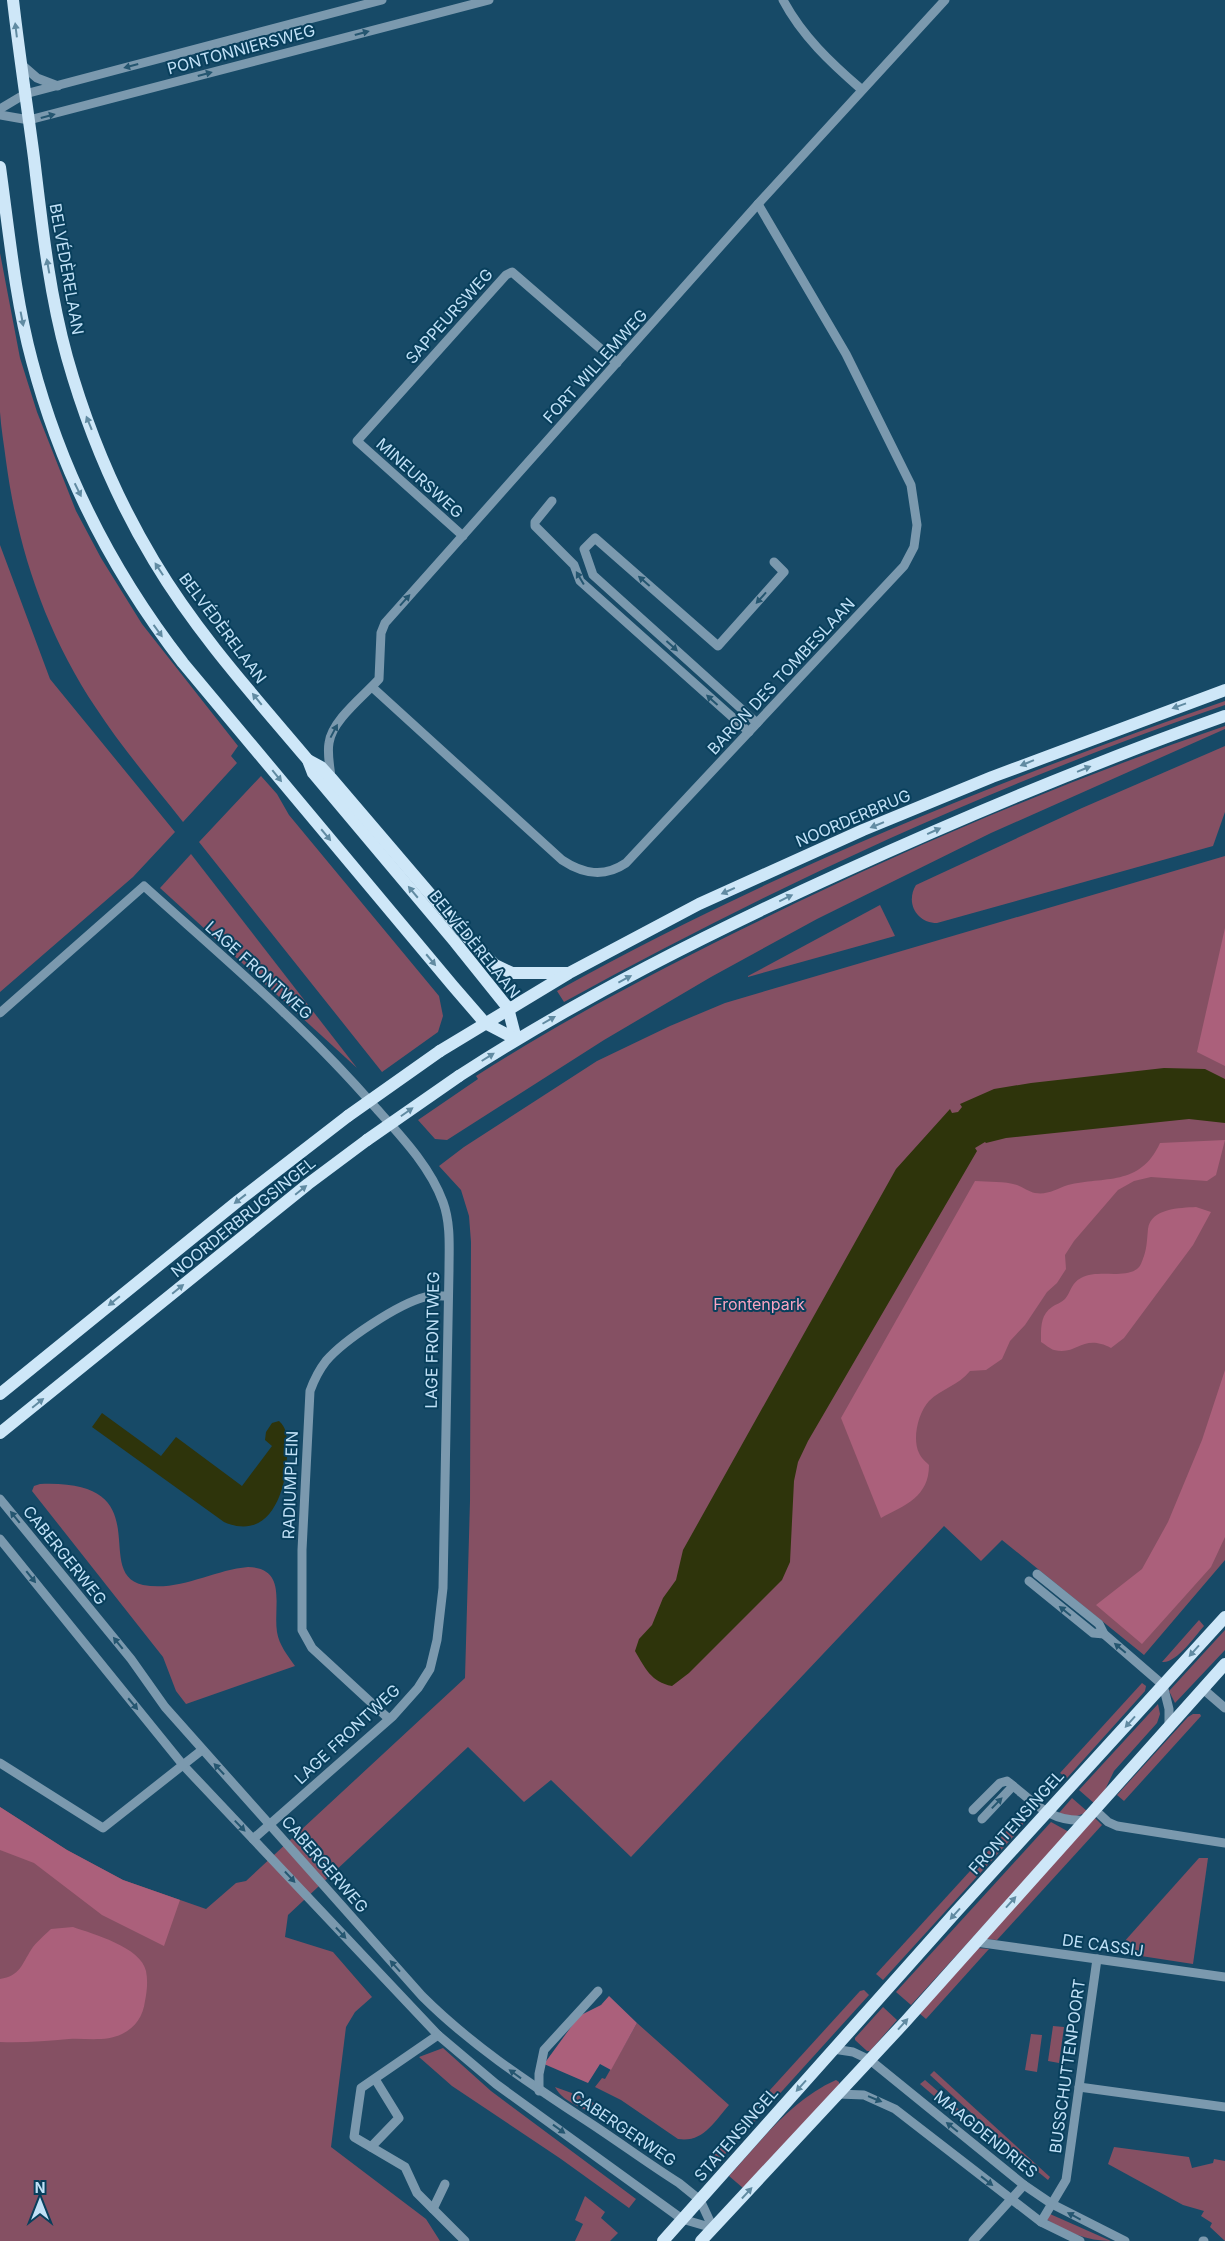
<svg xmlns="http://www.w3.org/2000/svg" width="1225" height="2241" font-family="Inter,sans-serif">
	<rect width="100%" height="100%" fill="#174a67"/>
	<g fill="#855063">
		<path d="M 0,253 L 20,358 L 37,412 L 76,511 L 101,558 L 142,624 L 238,746 L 231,756 L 237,763 L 183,822 C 154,785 122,748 96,708 C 46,633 18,550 6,461 C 4,445 1,428 0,412 C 0,359 0,306 0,253 Z"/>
		<path d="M 0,545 L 50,679 L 175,832 L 133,877 L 0,992 Z"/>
		<path d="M 1225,701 L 1225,705 C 996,784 776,885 564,1002 L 557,991 C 769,873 997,781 1225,701 Z"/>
		<path d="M 1225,726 L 1225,729 L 991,833 L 817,919 L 711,977 L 604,1040 L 447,1140 L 435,1139 L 418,1120 L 478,1079 L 476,1076 C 568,1017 666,966 765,918 C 914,845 1068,780 1225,726 Z"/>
		<path d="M 1225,746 L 1225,812 L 1213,846 L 937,923 C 917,923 905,903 916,885 L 1082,808 Z"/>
		<path d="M 261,776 L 277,794 L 289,815 L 439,996 L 443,1016 L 438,1032 L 382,1072 L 199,842 Z"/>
		<path d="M 191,854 L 357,1068 L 160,888 Z"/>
		<path d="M 1225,856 L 1225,1560 L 1144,1655 L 1002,1540 L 981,1561 L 944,1526 L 631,1857 L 551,1780 L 524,1802 L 468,1747 L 288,1915 L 285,1937 L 333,1952 L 372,1997 L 355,2012 L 346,2027 L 331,2147 L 426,2219 L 440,2241 L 0,2241 L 0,1807 L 67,1850 L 123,1880 L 206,1909 L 236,1883 L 246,1881 L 465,1678 L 470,1501 L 471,1242 L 469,1216 L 461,1190 L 439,1166 L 464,1147 L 597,1061 L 670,1026 L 725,1003 Z"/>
		<path d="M 880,905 L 895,936 L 748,977 L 748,976 Z"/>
		<path d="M 40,1484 C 163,1479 90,1573 143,1585 C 179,1592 213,1570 248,1567 C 288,1568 273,1606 277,1632 C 279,1645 288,1656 295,1666 L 186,1704 L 176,1691 L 163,1657 L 32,1491 L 34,1486 Z"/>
		<path d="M 1199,1620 L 1204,1626 C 1195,1636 1176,1664 1162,1662 Z"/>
		<path d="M 1225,1630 L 1225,1650 L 1175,1703 L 1169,1691 Z"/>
		<path d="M 1142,1683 L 1146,1686 L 1145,1691 L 1067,1778 L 1060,1773 Z"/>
		<path d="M 1158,1704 L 1160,1714 L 1157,1723 L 1114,1771 L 1102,1796 L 1095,1804 L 1079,1790 Z"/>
		<path d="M 1193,1714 L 1200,1714 L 1201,1716 L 1124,1801 L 1117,1795 L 1188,1717 Z"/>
		<path d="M 1072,1798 L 1088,1812 L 1074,1817 L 1059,1813 Z"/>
		<path d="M 1024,1812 L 1026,1814 L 1022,1827 L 883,1980 L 876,1974 Z"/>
		<path d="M 1095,1818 L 1102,1825 L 997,1940 L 984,1939 Z"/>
		<path d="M 1051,1822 L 1069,1832 L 911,2005 L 896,1992 Z"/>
		<path d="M 1199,1858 L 1208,1858 L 1193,1964 L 1115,1952 Z"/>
		<path d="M 977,1948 L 989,1949 L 926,2019 L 919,2013 Z"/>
		<path d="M 864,1990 L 869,1995 L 716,2164 L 709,2157 L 860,1991 Z"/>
		<path d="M 883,2007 L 897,2020 L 870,2051 L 867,2051 L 855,2040 L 855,2038 Z"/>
		<path d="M 637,2023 L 729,2105 C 714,2122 703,2143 678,2139 L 621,2100 L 595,2087 L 602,2078 L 605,2079 Z"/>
		<path d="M 1053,2026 L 1064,2027 L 1059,2063 L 1048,2061 Z"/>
		<path d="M 1031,2034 L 1042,2035 L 1037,2072 L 1025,2070 Z"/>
		<path d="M 443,2048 L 491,2091 L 636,2199 L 629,2208 L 561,2159 L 452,2086 L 419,2057 Z"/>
		<path d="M 934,2071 L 1050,2177 L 1048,2180 L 1015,2153 L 930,2075 Z"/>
		<path d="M 836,2080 L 839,2082 L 839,2085 L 743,2188 L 729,2176 C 762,2140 791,2100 836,2080 Z"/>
		<path d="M 925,2080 L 970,2119 L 971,2123 L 967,2124 L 920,2084 Z"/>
		<path d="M 555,2087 L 580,2096 L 608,2110 L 604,2117 C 588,2110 564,2104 555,2087 Z"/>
		<path d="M 1114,2147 L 1189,2157 L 1192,2168 L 1213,2163 L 1214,2159 L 1225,2161 L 1225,2241 L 1210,2227 L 1212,2223 L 1201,2216 L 1204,2211 L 1183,2205 L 1108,2164 Z"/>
		<path d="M 585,2196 L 605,2212 L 601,2218 L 618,2233 L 610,2241 L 575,2241 L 583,2224 L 575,2220 Z"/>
		<path d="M 1050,2214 L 1111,2241 C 1087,2241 1067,2232 1046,2219 Z"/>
	</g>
	<g fill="#ab607b">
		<path d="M 1225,928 L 1225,1066 L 1197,1052 Z"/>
		<path d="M 1225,1140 L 1216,1175 L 1207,1181 L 1151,1177 L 1134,1181 L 1118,1190 L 1074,1241 L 1065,1255 L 1066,1269 L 1057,1283 L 1047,1292 L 1025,1325 L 1010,1341 L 1002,1359 L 986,1370 L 970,1371 C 959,1385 941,1389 929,1401 C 918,1413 912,1439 919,1453 C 921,1458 926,1462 929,1465 C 929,1497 905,1505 881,1518 L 841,1418 L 975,1181 C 989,1182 1004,1181 1017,1185 C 1023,1187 1029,1192 1035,1193 C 1048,1195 1056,1189 1068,1185 C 1104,1176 1140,1187 1160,1143 Z"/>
		<path d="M 1196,1207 L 1211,1212 L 1193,1245 L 1124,1338 L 1111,1348 C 1082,1333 1078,1356 1054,1350 C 1050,1349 1045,1344 1041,1342 C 1041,1329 1040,1315 1052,1307 C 1056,1304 1061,1303 1065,1299 C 1071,1292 1071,1283 1081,1278 C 1097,1269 1123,1279 1137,1269 C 1141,1266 1142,1261 1144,1256 C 1147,1247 1147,1239 1148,1229 C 1151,1208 1180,1208 1196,1207 Z"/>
		<path d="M 1225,1370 L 1225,1537 L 1211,1567 L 1142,1644 L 1096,1605 L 1142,1569 L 1168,1522 L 1202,1440 Z"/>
		<path d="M 0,1807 L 67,1850 L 123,1880 L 180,1900 L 164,1946 L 102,1915 L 34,1863 L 0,1850 Z"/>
		<path d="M 73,1927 C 93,1934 141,1947 146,1971 C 148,1981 147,1991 145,2001 C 143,2016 136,2027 122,2034 C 106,2042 86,2038 69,2039 C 46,2041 23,2043 0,2042 L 0,1979 C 20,1976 22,1964 31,1950 C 36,1942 44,1936 51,1929 Z"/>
		<path d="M 609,1996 L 637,2023 L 611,2070 L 600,2064 L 588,2083 L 544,2064 L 579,2016 L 601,2005 Z"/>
	</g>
	<g fill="#2e340b">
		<path d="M 1164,1068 L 1205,1069 L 1225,1079 L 1225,1123 L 1189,1119 L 1006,1138 L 986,1143 L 985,1142 L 975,1148 L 977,1151 L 808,1441 L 798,1462 L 794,1481 L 790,1562 L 782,1580 L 689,1673 L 672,1686 C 651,1682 645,1668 635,1651 L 639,1639 L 652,1625 L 663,1598 L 676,1580 L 683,1550 L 896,1169 L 950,1109 L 952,1113 L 958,1112 L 962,1107 L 960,1104 L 994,1089 L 1031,1083 Z"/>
		<path d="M 102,1413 L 161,1456 L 176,1437 L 242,1486 L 272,1446 L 265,1440 L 266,1432 L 272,1423 L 279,1421 C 288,1429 287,1439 287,1450 C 288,1486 272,1543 224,1522 L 92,1427 Z"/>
	</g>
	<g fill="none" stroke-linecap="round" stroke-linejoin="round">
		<g stroke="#7b99ae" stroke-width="9">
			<path d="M 783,0 C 802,36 831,63 861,89"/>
			<path d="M 22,65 L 37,78 L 58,86"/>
			<path d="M 0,109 L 25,94 L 382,0"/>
			<path d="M 0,115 L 29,120 L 489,0"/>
			<path d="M 552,501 L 535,522 L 535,526 L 574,565 L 580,581 L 749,732"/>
			<path d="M 463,536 L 357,441 L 506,275 L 512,272 L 617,363"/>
			<path d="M 372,687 L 562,860 C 583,874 604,878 626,863 L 904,566 L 914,547 L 917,525 L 911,485 L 846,354 L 758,204"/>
			<path d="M 757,723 L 593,575 L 584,549 L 595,538 L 718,646 L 784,572 L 774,562"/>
			<path d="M 331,778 C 330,766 327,754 329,743 C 332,720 364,696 379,679 L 381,633 L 385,623 L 758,204 L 945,0"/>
			<path d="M 0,1013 L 144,886 C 224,958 305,1026 375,1107 C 400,1135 430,1166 443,1202 C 451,1224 449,1248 449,1270 L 443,1588 L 437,1640 L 430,1669 L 418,1688 L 393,1716 L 253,1839"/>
			<path d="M 0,1499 L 131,1659 L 165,1707 L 422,1996 C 475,2049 537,2088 599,2129 C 626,2147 652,2166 679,2183 L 700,2200 L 713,2228"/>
			<path d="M 0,1539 L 183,1765 L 438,2035 L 496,2084 L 682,2219 L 713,2228"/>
			<path d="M 1037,1574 L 1099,1624 L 1104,1634 L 1163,1685 L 1169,1709 L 1169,1726"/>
			<path d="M 1029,1581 L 1093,1633 L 1104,1634"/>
			<path d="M 1203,1689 L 1225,1708"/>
			<path d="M 389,1719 L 312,1648 L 302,1630 L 302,1550 L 310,1391 C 314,1380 319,1370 326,1361 C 344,1340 398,1304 425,1297 C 433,1295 441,1296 448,1296"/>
			<path d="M 0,1763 L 103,1828 L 202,1750"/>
			<path d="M 1094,1809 L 1108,1822 L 1117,1826 L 1225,1843"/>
			<path d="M 973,1810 L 1000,1783 L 1007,1781 C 1033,1801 1049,1823 1085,1820"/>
			<path d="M 982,1819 L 1013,1786"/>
			<path d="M 976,1942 L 1225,1977"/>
			<path d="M 438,2035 L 361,2088 L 354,2137 L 405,2167 L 417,2193 L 465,2241"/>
			<path d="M 833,2049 L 853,2052 L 870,2060 L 1024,2185 L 1052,2204 L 1125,2241"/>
			<path d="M 1079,2087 L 1225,2107"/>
			<path d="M 539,2091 L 539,2074 L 544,2050 L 598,1991"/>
			<path d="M 838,2094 L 864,2095 L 895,2109 L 1041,2222 L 1080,2241"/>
			<path d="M 371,2147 L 399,2118 L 375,2079"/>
			<path d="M 433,2209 L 445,2184"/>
			<path d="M 1041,2222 L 1066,2180 L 1097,1959"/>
			<path d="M 973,2241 L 1024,2185"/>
			<path d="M 1203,2241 L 1204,2241"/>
		</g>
		<g stroke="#cee7f8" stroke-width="12">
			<path d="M 13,0 C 19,53 27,105 34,158 C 42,225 49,292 67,357 C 87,428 116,498 154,561 C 197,633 254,696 308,760 L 313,773 L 455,942 L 508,1008 L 516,1039"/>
			<path d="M 0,167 C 9,232 15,298 32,361 C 61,471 114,574 183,663 L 453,986 L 485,1023 L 516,1039"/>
			<path d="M 308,760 L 321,767 L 331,778 L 465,935 L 495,965 L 512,973 L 567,973"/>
			<path d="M 440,1051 L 569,973 L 699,904 L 863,830 L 992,777 L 1225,690"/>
			<path d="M 459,1076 C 581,997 711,932 843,872 C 968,815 1095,762 1225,716"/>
			<path d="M 0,1394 L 238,1201 L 348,1116"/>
			<path d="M 0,1433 L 308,1184 L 367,1140"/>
			<path d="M 663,2241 L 955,1913 L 1225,1617"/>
			<path d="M 701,2241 L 905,2022 L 1225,1664"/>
		</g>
		<g stroke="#cee7f8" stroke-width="12">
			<path d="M 348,1116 L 440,1051"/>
			<path d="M 367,1140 L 459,1076"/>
		</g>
	</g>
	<defs><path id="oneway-solid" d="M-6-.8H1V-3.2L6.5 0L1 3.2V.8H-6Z" transform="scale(1.25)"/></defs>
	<g fill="#618ba2">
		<use href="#oneway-solid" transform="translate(16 30) rotate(-97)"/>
		<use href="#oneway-solid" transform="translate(48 266) rotate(-100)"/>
		<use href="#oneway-solid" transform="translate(22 319) rotate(79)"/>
		<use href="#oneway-solid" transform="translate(89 423) rotate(-112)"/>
		<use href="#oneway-solid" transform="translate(78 490) rotate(64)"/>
		<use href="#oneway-solid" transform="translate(159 569) rotate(-123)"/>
		<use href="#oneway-solid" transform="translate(158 631) rotate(54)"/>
		<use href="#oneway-solid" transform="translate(257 699) rotate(-129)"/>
		<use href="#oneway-solid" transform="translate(1179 706) rotate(160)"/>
		<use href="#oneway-solid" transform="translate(1027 763) rotate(158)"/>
		<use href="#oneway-solid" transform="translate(1084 769) rotate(-22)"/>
		<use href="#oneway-solid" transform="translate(277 776) rotate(51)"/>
		<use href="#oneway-solid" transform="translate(877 825) rotate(158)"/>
		<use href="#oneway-solid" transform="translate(934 831) rotate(-24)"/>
		<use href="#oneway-solid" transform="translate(326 835) rotate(50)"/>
		<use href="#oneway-solid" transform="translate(728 891) rotate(156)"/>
		<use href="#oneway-solid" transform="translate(413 892) rotate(-130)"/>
		<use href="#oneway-solid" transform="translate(786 898) rotate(-26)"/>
		<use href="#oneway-solid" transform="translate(431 960) rotate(50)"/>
		<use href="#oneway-solid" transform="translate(625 979) rotate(-28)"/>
		<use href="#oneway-solid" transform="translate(549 1020) rotate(-30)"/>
		<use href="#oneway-solid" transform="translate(488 1057) rotate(-32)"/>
		<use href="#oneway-solid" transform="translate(407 1112) rotate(-35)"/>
		<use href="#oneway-solid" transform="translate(301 1190) rotate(-39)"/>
		<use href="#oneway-solid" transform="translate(240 1199) rotate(142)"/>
		<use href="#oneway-solid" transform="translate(178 1289) rotate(-39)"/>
		<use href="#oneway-solid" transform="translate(114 1301) rotate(141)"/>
		<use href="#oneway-solid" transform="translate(38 1403) rotate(-39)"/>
		<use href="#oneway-solid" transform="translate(1194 1651) rotate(132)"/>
		<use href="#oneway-solid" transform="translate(1130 1722) rotate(132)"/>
		<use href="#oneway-solid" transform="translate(1011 1902) rotate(-48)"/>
		<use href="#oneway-solid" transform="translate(955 1914) rotate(132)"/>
		<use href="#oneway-solid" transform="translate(903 2024) rotate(-48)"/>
		<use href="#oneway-solid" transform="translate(801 2086) rotate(132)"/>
		<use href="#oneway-solid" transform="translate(747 2193) rotate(-47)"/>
	</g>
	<g fill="#255670">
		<use href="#oneway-solid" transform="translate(362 33) rotate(-15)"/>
		<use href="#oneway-solid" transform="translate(131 66) rotate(165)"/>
		<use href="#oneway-solid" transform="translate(205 74) rotate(-15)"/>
		<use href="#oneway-solid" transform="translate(48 116) rotate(-15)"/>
		<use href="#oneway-solid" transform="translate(580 578) rotate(-121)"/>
		<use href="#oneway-solid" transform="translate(644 581) rotate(-139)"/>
		<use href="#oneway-solid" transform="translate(761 598) rotate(132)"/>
		<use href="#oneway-solid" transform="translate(405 600) rotate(-48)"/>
		<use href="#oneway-solid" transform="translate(672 646) rotate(42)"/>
		<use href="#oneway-solid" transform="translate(712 700) rotate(-138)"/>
		<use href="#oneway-solid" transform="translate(334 731) rotate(-62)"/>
		<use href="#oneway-solid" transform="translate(15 1517) rotate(-129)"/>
		<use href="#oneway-solid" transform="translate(31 1577) rotate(51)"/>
		<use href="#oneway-solid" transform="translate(1065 1611) rotate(-141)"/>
		<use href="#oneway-solid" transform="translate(118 1643) rotate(-129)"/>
		<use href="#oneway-solid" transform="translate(1120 1648) rotate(-140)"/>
		<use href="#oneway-solid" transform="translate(133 1704) rotate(50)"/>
		<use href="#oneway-solid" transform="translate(219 1769) rotate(-133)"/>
		<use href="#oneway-solid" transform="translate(997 1803) rotate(-46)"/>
		<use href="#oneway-solid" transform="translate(240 1826) rotate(46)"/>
		<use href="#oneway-solid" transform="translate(290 1877) rotate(47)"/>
		<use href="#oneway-solid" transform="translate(341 1933) rotate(47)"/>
		<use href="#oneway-solid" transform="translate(395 1966) rotate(-132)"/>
		<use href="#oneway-solid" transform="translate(515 2074) rotate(-144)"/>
		<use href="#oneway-solid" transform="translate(875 2099) rotate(22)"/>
		<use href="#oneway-solid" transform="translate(952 2127) rotate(-141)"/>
		<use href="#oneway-solid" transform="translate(559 2129) rotate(36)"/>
		<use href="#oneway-solid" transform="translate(987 2181) rotate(38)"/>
		<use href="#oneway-solid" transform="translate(1074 2216) rotate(-152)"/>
	</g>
	<g text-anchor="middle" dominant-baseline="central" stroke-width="4" stroke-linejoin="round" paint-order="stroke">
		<g font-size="16" fill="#c1e1f7" stroke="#083f5c">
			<text transform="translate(241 49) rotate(-15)">PONTONNIERSWEG</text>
			<text transform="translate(67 269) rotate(80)">BELVÉDÈRELAAN</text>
			<text transform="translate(449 316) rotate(-48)">SAPPEURSWEG</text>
			<text transform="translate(595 366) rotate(-48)">FORT WILLEMWEG</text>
			<text transform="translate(420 478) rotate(42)">MINEURSWEG</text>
			<text transform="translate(223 628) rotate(53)">BELVÉDÈRELAAN</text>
			<text transform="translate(781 676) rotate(-47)">BARON DES TOMBESLAAN</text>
			<text transform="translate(853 818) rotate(-23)">NOORDERBRUG</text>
			<text transform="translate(475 944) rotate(51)">BELVÉDÈRELAAN</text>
			<text transform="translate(259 970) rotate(42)">LAGE FRONTWEG</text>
			<text transform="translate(243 1217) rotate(-39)">NOORDERBRUGSINGEL</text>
			<text transform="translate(432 1340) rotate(-89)">LAGE FRONTWEG</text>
			<text transform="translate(290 1485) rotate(-88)">RADIUMPLEIN</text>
			<text transform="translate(65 1555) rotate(51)">CABERGERWEG</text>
			<text transform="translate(347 1734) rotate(-43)">LAGE FRONTWEG</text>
			<text transform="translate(1016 1822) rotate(-48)">FRONTENSINGEL</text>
			<text transform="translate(325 1864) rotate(49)">CABERGERWEG</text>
			<text transform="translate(1103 1945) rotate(8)">DE CASSIJ</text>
			<text transform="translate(1067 2066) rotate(-82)">BUSSCHUTTENPOORT</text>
			<text transform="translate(624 2128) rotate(34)">CABERGERWEG</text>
			<text transform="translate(736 2134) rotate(-49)">STATENSINGEL</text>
			<text transform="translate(986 2134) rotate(39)">MAAGDENDRIES</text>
		</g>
		<g font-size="16" fill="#f9a4c1" stroke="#083f5c">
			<text x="759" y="1304">Frontenpark</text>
		</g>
	</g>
	<g transform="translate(40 2201)" stroke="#083f5c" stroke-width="4" paint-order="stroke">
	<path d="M0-4L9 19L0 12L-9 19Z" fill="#c1e1f7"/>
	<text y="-8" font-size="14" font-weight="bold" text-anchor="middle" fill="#c1e1f7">N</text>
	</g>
</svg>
